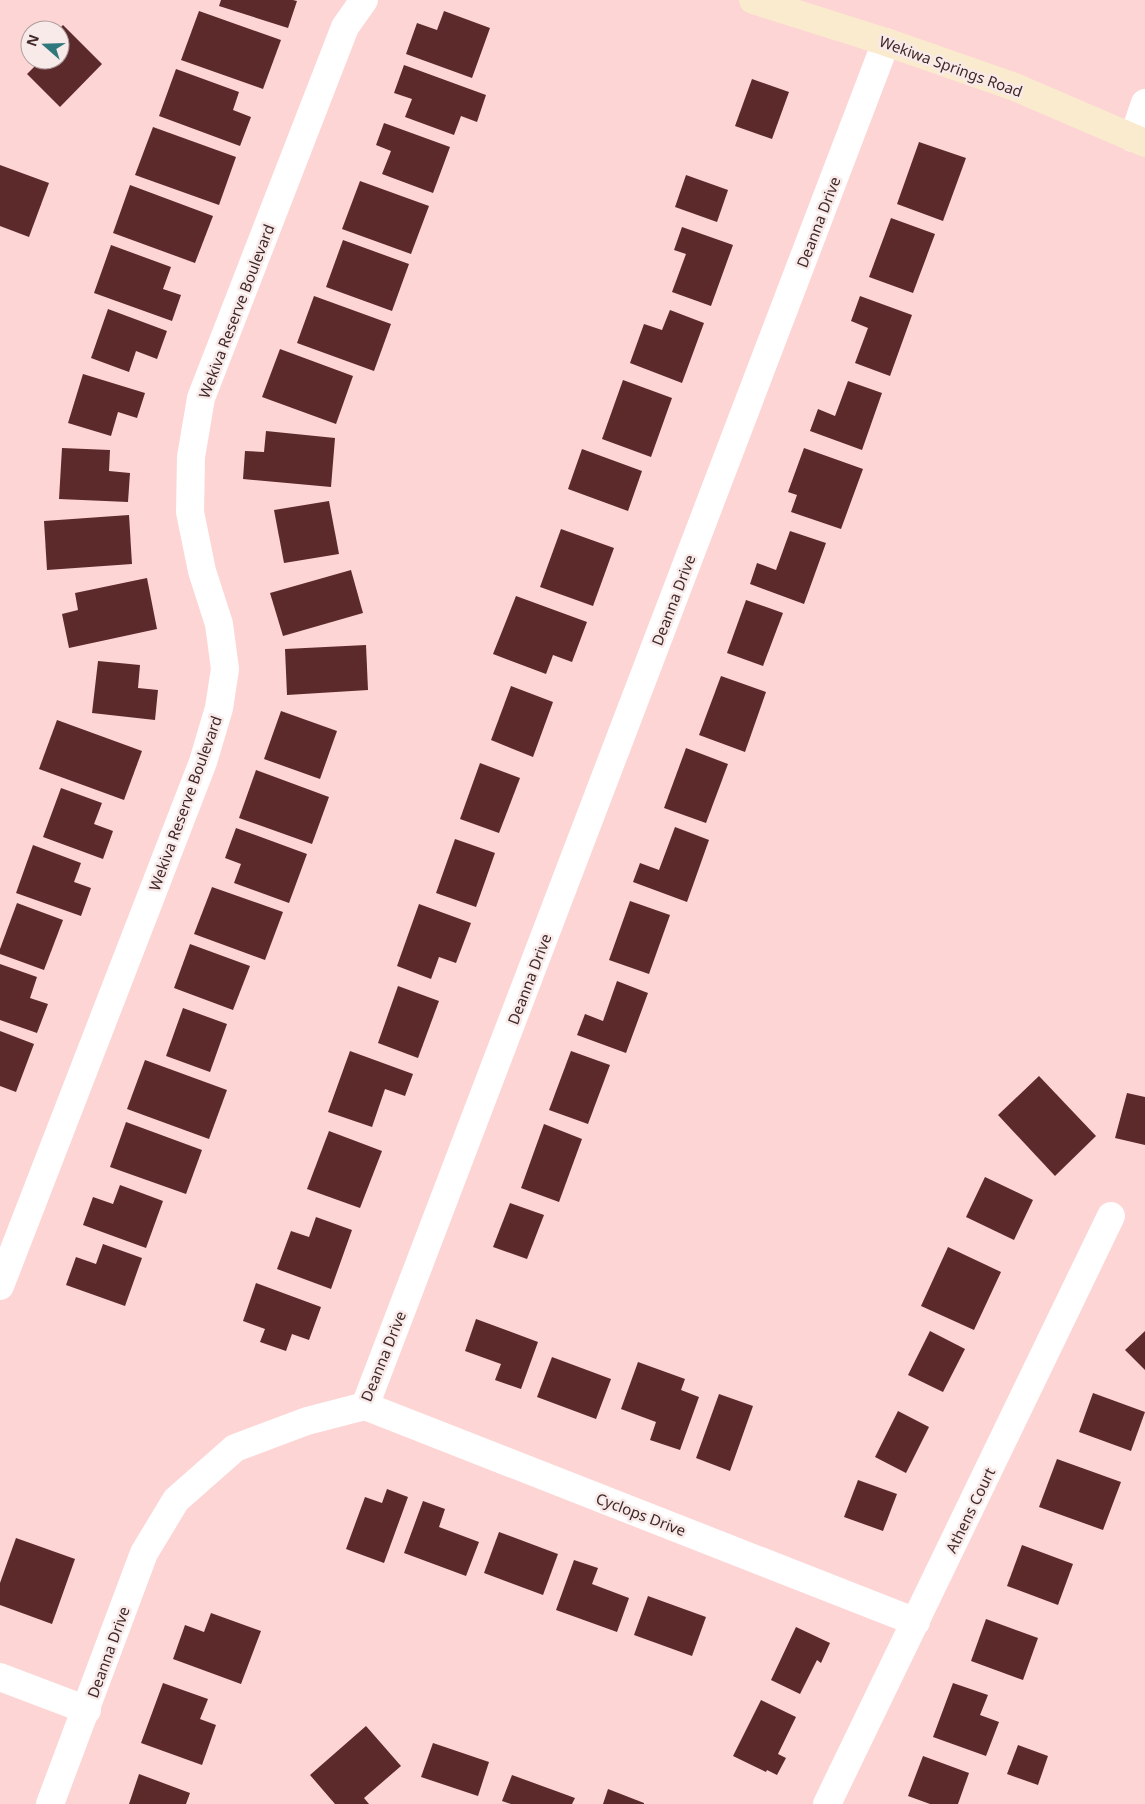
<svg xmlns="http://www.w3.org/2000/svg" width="1145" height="1804" font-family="'Noto Sans',sans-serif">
	<rect width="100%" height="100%" fill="#fdd5d4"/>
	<g fill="#5d2a2c">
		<path d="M 221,0 L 293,0 L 297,1 L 288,28 L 219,6 Z"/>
		<path d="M 199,11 L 281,40 L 263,89 L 181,60 Z"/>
		<path d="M 444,11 L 490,28 L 472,78 L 406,54 L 417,23 L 437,30 Z"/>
		<path d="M 63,25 L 102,64 L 60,107 L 27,74 L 41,60 L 60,60 L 60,30 L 58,30 Z"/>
		<path d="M 404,65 L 486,95 L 477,122 L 461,116 L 454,135 L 405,117 L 412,99 L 394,93 Z"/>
		<path d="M 176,69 L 239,92 L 233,110 L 251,117 L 240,146 L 159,116 Z"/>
		<path d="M 752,79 L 789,92 L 772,139 L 735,126 Z"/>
		<path d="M 384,123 L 450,147 L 433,193 L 382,174 L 391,151 L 376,145 Z"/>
		<path d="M 153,127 L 236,157 L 219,205 L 135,175 Z"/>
		<path d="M 919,142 L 966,158 L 943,221 L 897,204 Z"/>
		<path d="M 0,165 L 49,183 L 29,237 L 0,226 Z"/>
		<path d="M 686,175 L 728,190 L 717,222 L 675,207 Z"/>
		<path d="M 360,181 L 429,206 L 411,254 L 342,229 Z"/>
		<path d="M 130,185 L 213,216 L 195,263 L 113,233 Z"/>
		<path d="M 891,218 L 935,234 L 913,293 L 869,277 Z"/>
		<path d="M 682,227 L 733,245 L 711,306 L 672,292 L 686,254 L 674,250 Z"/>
		<path d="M 343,240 L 409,264 L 392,311 L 326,287 Z"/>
		<path d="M 111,245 L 171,267 L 163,289 L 181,295 L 172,321 L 94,293 Z"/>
		<path d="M 314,296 L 391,324 L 374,371 L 297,343 Z"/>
		<path d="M 860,296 L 912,315 L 890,376 L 855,363 L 868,328 L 851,321 Z"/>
		<path d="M 108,309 L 167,331 L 157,359 L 136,351 L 129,372 L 91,358 Z"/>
		<path d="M 670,310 L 704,323 L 682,383 L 630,363 L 644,324 L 662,330 Z"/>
		<path d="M 280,349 L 353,376 L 336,424 L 262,397 Z"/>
		<path d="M 83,374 L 145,393 L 137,418 L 118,412 L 111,436 L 68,423 Z"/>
		<path d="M 623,380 L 672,398 L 651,457 L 602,439 Z"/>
		<path d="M 848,381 L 882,393 L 862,450 L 810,431 L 818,409 L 835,416 Z"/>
		<path d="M 266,431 L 335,438 L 331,487 L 243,479 L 245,451 L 264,452 Z"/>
		<path d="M 62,448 L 110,450 L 109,471 L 130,473 L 128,502 L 59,499 Z"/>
		<path d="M 804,448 L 863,469 L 841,529 L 791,512 L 797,495 L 788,492 Z"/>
		<path d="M 582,449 L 642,471 L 628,511 L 568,489 Z"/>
		<path d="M 329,501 L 339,554 L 284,563 L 274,510 Z"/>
		<path d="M 129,515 L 132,564 L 47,570 L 44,521 Z"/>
		<path d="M 561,529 L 614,548 L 593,606 L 540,587 Z"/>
		<path d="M 790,531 L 826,543 L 804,604 L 750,584 L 757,563 L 776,570 Z"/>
		<path d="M 351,570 L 363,613 L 283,636 L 270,593 Z"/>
		<path d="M 147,578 L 157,629 L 69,648 L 62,614 L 78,610 L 75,593 Z"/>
		<path d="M 516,596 L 587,622 L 572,662 L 553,655 L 546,674 L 493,654 Z"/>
		<path d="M 746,600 L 783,613 L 763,666 L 727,653 Z"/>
		<path d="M 366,645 L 368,690 L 287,695 L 285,649 Z"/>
		<path d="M 98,661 L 140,665 L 138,688 L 158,690 L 155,720 L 92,713 Z"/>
		<path d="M 721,676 L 766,692 L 745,752 L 699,735 Z"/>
		<path d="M 511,686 L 553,702 L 533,757 L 491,740 Z"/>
		<path d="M 281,711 L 337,731 L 320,779 L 264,759 Z"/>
		<path d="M 57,720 L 142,751 L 124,800 L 39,769 Z"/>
		<path d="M 686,748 L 728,764 L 706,823 L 664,808 Z"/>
		<path d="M 480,763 L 520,778 L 499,833 L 460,819 Z"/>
		<path d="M 256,770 L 329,797 L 312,844 L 239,818 Z"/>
		<path d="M 61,788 L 102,803 L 94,824 L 113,831 L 103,859 L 43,837 Z"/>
		<path d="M 675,827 L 709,840 L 687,902 L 633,882 L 640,863 L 659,870 Z"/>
		<path d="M 236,828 L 307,854 L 289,903 L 234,883 L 241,864 L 225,858 Z"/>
		<path d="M 455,839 L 495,853 L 476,907 L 436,893 Z"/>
		<path d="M 33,845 L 81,863 L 74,882 L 91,888 L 81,916 L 16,893 Z"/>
		<path d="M 212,887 L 283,912 L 265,960 L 194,934 Z"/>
		<path d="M 630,901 L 670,915 L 649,974 L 609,960 Z"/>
		<path d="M 17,903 L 63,920 L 44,970 L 0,954 L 0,949 Z"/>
		<path d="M 419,904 L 471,923 L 456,963 L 439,957 L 431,979 L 397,966 Z"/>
		<path d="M 190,944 L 250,966 L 233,1010 L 174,988 Z"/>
		<path d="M 0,964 L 37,977 L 30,998 L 48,1004 L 37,1033 L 0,1020 Z"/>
		<path d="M 617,981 L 648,993 L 626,1053 L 577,1035 L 585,1014 L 603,1021 Z"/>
		<path d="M 398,986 L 439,1001 L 418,1058 L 378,1043 Z"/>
		<path d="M 183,1008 L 227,1024 L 210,1072 L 166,1056 Z"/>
		<path d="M 0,1031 L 34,1044 L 16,1092 L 0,1086 Z"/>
		<path d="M 350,1051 L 413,1074 L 405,1096 L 385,1089 L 372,1127 L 328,1112 Z"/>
		<path d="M 571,1051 L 610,1065 L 588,1124 L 549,1110 Z"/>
		<path d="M 145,1060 L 227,1090 L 209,1139 L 127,1109 Z"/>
		<path d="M 1039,1076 L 1096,1136 L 1055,1176 L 998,1115 Z"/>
		<path d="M 1127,1093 L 1145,1097 L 1145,1145 L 1115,1138 Z"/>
		<path d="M 126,1122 L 202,1150 L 186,1194 L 110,1167 Z"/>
		<path d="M 544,1124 L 582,1139 L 559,1202 L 521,1188 Z"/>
		<path d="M 329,1131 L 382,1151 L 360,1208 L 307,1189 Z"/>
		<path d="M 985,1177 L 1033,1200 L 1014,1240 L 966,1217 Z"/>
		<path d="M 120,1185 L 163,1201 L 146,1248 L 83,1225 L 93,1197 L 113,1204 Z"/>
		<path d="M 510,1203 L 544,1215 L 527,1259 L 493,1247 Z"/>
		<path d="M 316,1217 L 352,1230 L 331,1289 L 277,1269 L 291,1231 L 309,1237 Z"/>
		<path d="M 103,1244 L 142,1258 L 125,1306 L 66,1285 L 76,1257 L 96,1264 Z"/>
		<path d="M 948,1247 L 1001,1272 L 974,1330 L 921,1306 Z"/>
		<path d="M 256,1283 L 321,1307 L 309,1340 L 292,1334 L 286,1351 L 260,1342 L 265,1329 L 243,1321 Z"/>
		<path d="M 476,1319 L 538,1342 L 521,1389 L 495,1380 L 501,1364 L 465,1351 Z"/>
		<path d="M 930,1331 L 965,1349 L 943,1392 L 908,1375 Z"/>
		<path d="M 1145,1331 L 1145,1370 L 1125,1350 Z"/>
		<path d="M 552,1357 L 611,1379 L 596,1419 L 537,1397 Z"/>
		<path d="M 638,1362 L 685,1379 L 681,1390 L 699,1397 L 680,1450 L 650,1440 L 656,1422 L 621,1409 Z"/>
		<path d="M 1093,1393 L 1145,1412 L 1131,1451 L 1079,1432 Z"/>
		<path d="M 719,1394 L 753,1406 L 730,1471 L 696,1458 Z"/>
		<path d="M 898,1411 L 929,1427 L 906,1473 L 875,1457 Z"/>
		<path d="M 1057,1459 L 1121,1482 L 1103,1530 L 1039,1507 Z"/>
		<path d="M 858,1480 L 897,1494 L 883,1531 L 844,1517 Z"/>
		<path d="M 387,1489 L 408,1497 L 384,1563 L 346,1549 L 365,1497 L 382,1503 Z"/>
		<path d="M 423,1501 L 445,1509 L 439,1527 L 479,1542 L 466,1576 L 404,1553 Z"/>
		<path d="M 499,1532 L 558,1554 L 543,1595 L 484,1573 Z"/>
		<path d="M 16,1538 L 75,1559 L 52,1624 L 0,1605 L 0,1583 Z"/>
		<path d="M 1022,1545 L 1073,1564 L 1058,1605 L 1007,1586 Z"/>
		<path d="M 574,1560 L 598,1568 L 592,1584 L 629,1598 L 617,1632 L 556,1610 Z"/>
		<path d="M 648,1596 L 706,1617 L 692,1656 L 634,1635 Z"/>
		<path d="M 211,1613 L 261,1631 L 241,1684 L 173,1659 L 185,1625 L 204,1632 Z"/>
		<path d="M 986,1619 L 1038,1638 L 1023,1680 L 971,1661 Z"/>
		<path d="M 796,1627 L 830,1643 L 821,1663 L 817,1660 L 800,1694 L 771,1680 Z"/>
		<path d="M 163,1683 L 208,1699 L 200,1719 L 216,1725 L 202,1765 L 141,1743 Z"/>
		<path d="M 953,1683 L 988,1695 L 980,1715 L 999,1722 L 986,1756 L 933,1737 Z"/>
		<path d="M 761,1700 L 796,1717 L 778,1754 L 786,1758 L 777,1775 L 767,1770 L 766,1772 L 733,1756 Z"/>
		<path d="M 366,1726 L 401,1766 L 364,1798 L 369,1804 L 335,1804 L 310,1775 Z"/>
		<path d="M 433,1743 L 489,1762 L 478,1796 L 421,1777 Z"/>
		<path d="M 1018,1745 L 1048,1756 L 1038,1785 L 1007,1774 Z"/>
		<path d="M 923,1756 L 969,1773 L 958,1804 L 930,1804 L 908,1796 Z"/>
		<path d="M 139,1774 L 190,1793 L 186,1804 L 129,1804 Z"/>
		<path d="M 512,1775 L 575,1798 L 572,1804 L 511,1804 L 502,1801 Z"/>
		<path d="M 608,1789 L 644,1803 L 644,1804 L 603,1804 Z"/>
	</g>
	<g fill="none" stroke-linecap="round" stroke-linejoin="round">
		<g stroke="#fff" stroke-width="28">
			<path d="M 1133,138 L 1145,103"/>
			<path d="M 0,1286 L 203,762 L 219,708 L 225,669 L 219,624 L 202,571 L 190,512 L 191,457 L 201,398 L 345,27 L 364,0"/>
			<path d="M 365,1406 L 886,42"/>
			<path d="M 365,1406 L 916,1622"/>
			<path d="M 0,1677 L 87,1710"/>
			<path d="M 50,1804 L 144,1553 L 176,1500 L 235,1448 L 307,1421 L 365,1406"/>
			<path d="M 827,1804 L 1111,1216"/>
		</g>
		<path stroke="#faeace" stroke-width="28" d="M 753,0 L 886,42 L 1015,87 L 1145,143"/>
	</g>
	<g text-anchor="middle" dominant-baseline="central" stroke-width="5" stroke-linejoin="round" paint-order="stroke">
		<g font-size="15" fill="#412828" stroke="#f7eae9">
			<text transform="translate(951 66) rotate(20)">Wekiwa Springs Road</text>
			<text transform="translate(818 222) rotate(-69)">Deanna Drive</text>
			<text transform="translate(236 311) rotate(-69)">Wekiva Reserve Boulevard</text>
			<text transform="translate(673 600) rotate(-69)">Deanna Drive</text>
			<text transform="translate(185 803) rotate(-70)">Wekiva Reserve Boulevard</text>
			<text transform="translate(529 979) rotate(-69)">Deanna Drive</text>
			<text transform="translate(383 1356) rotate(-68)">Deanna Drive</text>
			<text transform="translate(970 1510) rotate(-64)">Athens Court</text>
			<text transform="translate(641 1514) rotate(21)">Cyclops Drive</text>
			<text transform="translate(108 1652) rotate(-70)">Deanna Drive</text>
		</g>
	</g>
	<g transform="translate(45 45) rotate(290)"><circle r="24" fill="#f7eae9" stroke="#ae9c9c"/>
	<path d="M0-4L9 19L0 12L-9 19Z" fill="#2f797c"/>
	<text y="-8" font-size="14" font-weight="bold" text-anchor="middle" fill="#412828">N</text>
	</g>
</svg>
